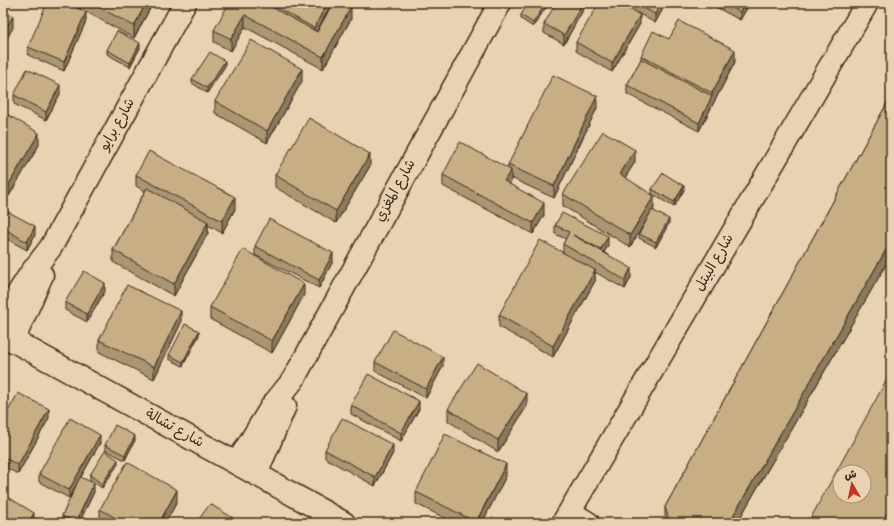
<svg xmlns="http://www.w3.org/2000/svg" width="894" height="526" font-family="Dekko,'Playpen Sans Arabic',sans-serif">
	<rect width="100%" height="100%" fill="#e9d2b1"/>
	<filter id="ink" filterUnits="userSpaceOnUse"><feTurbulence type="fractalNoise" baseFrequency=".025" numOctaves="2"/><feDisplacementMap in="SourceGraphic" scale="8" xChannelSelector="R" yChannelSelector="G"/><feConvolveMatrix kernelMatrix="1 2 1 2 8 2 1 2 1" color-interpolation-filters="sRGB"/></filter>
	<g filter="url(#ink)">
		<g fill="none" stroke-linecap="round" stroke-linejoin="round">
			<defs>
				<g id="minor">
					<path d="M 3,317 L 31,273 L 51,247 L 185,3"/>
					<path d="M 3,335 L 256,474 L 344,523"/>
					<path d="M 13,341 L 42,275"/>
					<path d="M 237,463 L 272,406 L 293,380 L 500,3"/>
					<path d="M 256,474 L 285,406"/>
					<path d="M 570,512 L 588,523"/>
					<path d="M 563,523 L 867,3"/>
				</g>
			</defs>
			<use href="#minor" stroke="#3b2a1e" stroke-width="25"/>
			<use href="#minor" stroke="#e9d2b1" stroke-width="22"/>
		</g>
		<g fill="#ab9672" stroke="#3b2a1e">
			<path d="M 25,3 L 34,3 L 32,7 Z"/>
			<path d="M 70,3 L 153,3 L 134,38 Z"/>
			<path d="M 267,3 L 331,3 L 331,5 L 316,32 L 317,32 L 351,19 L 323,69 L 245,27 L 231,51 L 214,42 L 214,30 L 267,4 Z"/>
			<path d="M 548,3 L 548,4 L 533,27 L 521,19 L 521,15 Z"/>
			<path d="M 587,3 L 564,44 L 544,33 L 544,24 Z"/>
			<path d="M 624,3 L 666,3 L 655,23 L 624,5 Z"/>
			<path d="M 708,3 L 750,3 L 740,20 Z"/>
			<path d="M 86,21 L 64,71 L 28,55 L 28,47 Z"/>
			<path d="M 640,24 L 612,72 L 576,51 L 576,42 Z"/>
			<path d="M 669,39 L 735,62 L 699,131 L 627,94 L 627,85 L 641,59 L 641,56 Z"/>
			<path d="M 140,48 L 130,67 L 107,54 L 107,50 Z"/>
			<path d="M 225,66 L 207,93 L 192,83 L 192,79 Z"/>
			<path d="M 302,81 L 267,143 L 215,113 L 215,101 Z"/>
			<path d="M 60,94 L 46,120 L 14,104 L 14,95 Z"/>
			<path d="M 891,96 L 891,256 L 737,523 L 665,523 L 665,507 Z"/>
			<path d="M 597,108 L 554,198 L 511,178 L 511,182 L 509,184 L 544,215 L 533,234 L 443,186 L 443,175 L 508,169 L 508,165 Z"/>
			<path d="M 3,112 L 39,145 L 9,196 L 3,192 Z"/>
			<path d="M 635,162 L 625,177 L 654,208 L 653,210 L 669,223 L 656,247 L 639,238 L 639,234 L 651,213 L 630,247 L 563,206 L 563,194 Z"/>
			<path d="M 370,166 L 336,223 L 275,187 L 275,175 Z"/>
			<path d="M 136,175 L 235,209 L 222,233 L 208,225 L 208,233 L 174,296 L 113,262 L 113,250 L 145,191 L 136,186 Z"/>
			<path d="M 652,189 L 684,190 L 674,207 L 652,194 Z"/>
			<path d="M 3,209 L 35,235 L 27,250 L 3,237 Z"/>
			<path d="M 555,225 L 608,245 L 604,253 L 631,277 L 625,289 L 595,272 L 595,281 L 553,357 L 499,327 L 499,315 L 563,252 L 563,244 L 566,239 L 555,234 Z"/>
			<path d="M 255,246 L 333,261 L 319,288 L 255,255 Z"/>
			<path d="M 105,291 L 87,322 L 65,310 L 65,302 Z"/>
			<path d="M 304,295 L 272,353 L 210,319 L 210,307 Z"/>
			<path d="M 181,323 L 154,379 L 99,352 L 99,340 Z"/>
			<path d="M 199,335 L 183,366 L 169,359 L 169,355 Z"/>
			<path d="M 375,362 L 443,366 L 426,398 L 375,371 Z"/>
			<path d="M 351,405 L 419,409 L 401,441 L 351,414 Z"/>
			<path d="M 527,406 L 498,452 L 448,421 L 448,409 Z"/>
			<path d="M 49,418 L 18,474 L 3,466 L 3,420 Z"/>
			<path d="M 135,440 L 125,460 L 105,450 L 105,445 Z"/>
			<path d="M 100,443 L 81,477 L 94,492 L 79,523 L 62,523 L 62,516 L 76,487 L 69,498 L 39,482 L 39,474 Z"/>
			<path d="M 325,450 L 393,453 L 375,486 L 325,458 Z"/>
			<path d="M 118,464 L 102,488 L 90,480 L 90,475 Z"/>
			<path d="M 506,476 L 482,523 L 455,523 L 416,504 L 416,492 Z"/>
			<path d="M 177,502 L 165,523 L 103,523 L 100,521 L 100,509 Z"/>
			<path d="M 199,519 L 233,523 L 199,523 Z"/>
		</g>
		<g fill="#8b7a5c" stroke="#3b2a1e">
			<path d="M 146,3 L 153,3 L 134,38 L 134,26 Z"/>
			<path d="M 327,3 L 331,3 L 331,5 L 314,36 L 314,28 Z"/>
			<path d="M 546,3 L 548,3 L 548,4 L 533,27 L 533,23 Z"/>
			<path d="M 583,3 L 587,3 L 564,44 L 564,35 Z"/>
			<path d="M 661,3 L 666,3 L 655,23 L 655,14 Z"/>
			<path d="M 745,3 L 750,3 L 740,20 L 740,12 Z"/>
			<path d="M 351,7 L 351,19 L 323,69 L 323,57 Z"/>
			<path d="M 86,12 L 86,21 L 64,71 L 64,62 Z"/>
			<path d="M 245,15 L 245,27 L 231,51 L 231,39 Z"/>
			<path d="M 640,15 L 640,24 L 612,72 L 612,63 Z"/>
			<path d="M 13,16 L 13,28 L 3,45 L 3,33 Z"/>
			<path d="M 140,43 L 140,48 L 130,67 L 130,63 Z"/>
			<path d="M 735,50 L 735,62 L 699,131 L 699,123 L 712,96 L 712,93 Z"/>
			<path d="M 225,61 L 225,66 L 207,93 L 207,88 Z"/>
			<path d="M 302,69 L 302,81 L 267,143 L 267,131 Z"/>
			<path d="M 60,85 L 60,94 L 46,120 L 46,112 Z"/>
			<path d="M 597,96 L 597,108 L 554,198 L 554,186 Z"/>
			<path d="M 39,133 L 39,145 L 9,196 L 9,184 Z"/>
			<path d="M 635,150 L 635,162 L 620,186 L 620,174 Z"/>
			<path d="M 370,154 L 370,166 L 336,223 L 336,211 Z"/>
			<path d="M 511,170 L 511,182 L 504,193 L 504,181 Z"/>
			<path d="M 684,186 L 684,190 L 674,207 L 674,202 Z"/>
			<path d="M 654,196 L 654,208 L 630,247 L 630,235 Z"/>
			<path d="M 235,197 L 235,209 L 222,233 L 222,221 Z"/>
			<path d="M 544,203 L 544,215 L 533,234 L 533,223 Z"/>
			<path d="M 669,219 L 669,223 L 656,247 L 656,242 Z"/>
			<path d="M 208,222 L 208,233 L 174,296 L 174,284 Z"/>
			<path d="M 35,226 L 35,235 L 27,250 L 27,242 Z"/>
			<path d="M 608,236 L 608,245 L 601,257 L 601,249 Z"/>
			<path d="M 891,241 L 891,256 L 737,523 L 729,523 Z"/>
			<path d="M 333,253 L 333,261 L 319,288 L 319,280 Z"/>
			<path d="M 631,268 L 631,277 L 625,289 L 625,280 Z"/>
			<path d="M 595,270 L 595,281 L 553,357 L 553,346 Z"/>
			<path d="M 105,283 L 105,291 L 87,322 L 87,314 Z"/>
			<path d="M 304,284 L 304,295 L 272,353 L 272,341 Z"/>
			<path d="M 181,311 L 181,323 L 154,379 L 154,367 Z"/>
			<path d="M 199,331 L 199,335 L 183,366 L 183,362 Z"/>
			<path d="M 443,357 L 443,366 L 426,398 L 426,389 Z"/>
			<path d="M 527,394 L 527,406 L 498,452 L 498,440 Z"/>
			<path d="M 419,401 L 419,409 L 401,441 L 401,433 Z"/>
			<path d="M 49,409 L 49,418 L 18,474 L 18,465 Z"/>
			<path d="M 100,435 L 100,443 L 69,498 L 69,490 Z"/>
			<path d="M 135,436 L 135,440 L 125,460 L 125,455 Z"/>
			<path d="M 393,445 L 393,453 L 375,486 L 375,477 Z"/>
			<path d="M 118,460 L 118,464 L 102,488 L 102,484 Z"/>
			<path d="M 506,464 L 506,476 L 482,523 L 476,523 Z"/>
			<path d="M 94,483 L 94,492 L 79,523 L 76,523 Z"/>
			<path d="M 177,490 L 177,502 L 165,523 L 159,523 Z"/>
			<path d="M 891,505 L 891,520 L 889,523 L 881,523 Z"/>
			<path d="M 34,513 L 34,523 L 28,523 Z"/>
			<path d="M 233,518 L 233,523 L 230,523 Z"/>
		</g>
		<g fill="#c7ae84" stroke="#3b2a1e" fill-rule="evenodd">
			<path d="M 47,3 L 65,3 L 86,12 L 64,62 L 28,47 Z"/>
			<path d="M 91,3 L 146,3 L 134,26 Z"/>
			<path d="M 229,3 L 264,3 L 317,32 L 333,3 L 343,3 L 351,7 L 323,57 L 245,15 L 231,39 L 214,30 Z"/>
			<path d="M 269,3 L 327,3 L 314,28 Z"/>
			<path d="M 528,3 L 546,3 L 533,23 L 521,15 Z"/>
			<path d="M 556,3 L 583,3 L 564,35 L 544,24 Z"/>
			<path d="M 599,3 L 619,3 L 640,15 L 612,63 L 576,42 Z"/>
			<path d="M 635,3 L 661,3 L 655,14 Z"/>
			<path d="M 724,3 L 745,3 L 740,12 Z"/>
			<path d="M 3,10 L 13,16 L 3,33 Z"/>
			<path d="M 679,21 L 735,50 L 712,93 L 641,56 L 653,31 L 669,39 Z"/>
			<path d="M 117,31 L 140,43 L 130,63 L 107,50 Z"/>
			<path d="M 251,40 L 302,69 L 267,131 L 215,101 Z"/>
			<path d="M 210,52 L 225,61 L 207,88 L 192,79 Z"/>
			<path d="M 641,59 L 712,96 L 699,123 L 627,85 Z"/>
			<path d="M 27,69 L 60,85 L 46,112 L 14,95 Z"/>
			<path d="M 553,75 L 597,96 L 554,186 L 508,165 Z"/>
			<path d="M 891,96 L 891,241 L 729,523 L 670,523 L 665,507 Z"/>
			<path d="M 3,112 L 39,133 L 9,184 L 3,180 Z"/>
			<path d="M 309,118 L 370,154 L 336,211 L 275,175 Z"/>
			<path d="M 603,131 L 635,150 L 620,174 L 654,196 L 630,235 L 563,194 Z"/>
			<path d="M 460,142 L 511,170 L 504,181 L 544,203 L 533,223 L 443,175 Z"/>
			<path d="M 149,151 L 235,197 L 222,221 L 136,175 Z"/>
			<path d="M 663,173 L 684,186 L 674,202 L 652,189 Z"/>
			<path d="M 147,188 L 208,222 L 174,284 L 113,250 Z"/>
			<path d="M 3,209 L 35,226 L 27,242 L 3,228 Z"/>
			<path d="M 652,210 L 669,219 L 656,242 L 639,234 Z"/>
			<path d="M 562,213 L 608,236 L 601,249 L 573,235 L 631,268 L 625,280 L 563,244 L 569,232 L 555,225 Z"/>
			<path d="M 269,219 L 333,253 L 319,280 L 255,246 Z"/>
			<path d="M 540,240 L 595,270 L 553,346 L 499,315 Z"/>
			<path d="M 243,249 L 304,284 L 272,341 L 210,307 Z"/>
			<path d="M 84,271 L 105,283 L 87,314 L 65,302 Z"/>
			<path d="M 127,285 L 181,311 L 154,367 L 99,340 Z"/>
			<path d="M 185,324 L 199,331 L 183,362 L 169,355 Z"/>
			<path d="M 393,330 L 443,357 L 426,389 L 375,362 Z"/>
			<path d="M 477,363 L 527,394 L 498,440 L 448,409 Z"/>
			<path d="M 891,372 L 891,505 L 881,523 L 808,523 ZM 840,472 L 864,472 L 864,496 L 840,496 Z"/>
			<path d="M 368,374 L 419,401 L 401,433 L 351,405 Z"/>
			<path d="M 18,393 L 49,409 L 18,465 L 3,457 L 3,420 Z"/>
			<path d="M 70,418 L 100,435 L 69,490 L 39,474 Z"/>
			<path d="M 342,418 L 393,445 L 375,477 L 325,450 Z"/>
			<path d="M 115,425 L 135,436 L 125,455 L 105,445 Z"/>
			<path d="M 445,434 L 506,464 L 476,522 L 416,492 Z"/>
			<path d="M 105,451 L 118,460 L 102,484 L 90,475 Z"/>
			<path d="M 127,462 L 177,490 L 159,523 L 124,523 L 100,509 Z"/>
			<path d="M 80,477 L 94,483 L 76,522 L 62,516 Z"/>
			<path d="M 3,494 L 34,513 L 28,523 L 3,523 Z"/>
			<path d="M 210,504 L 233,518 L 230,523 L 205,523 L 199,519 Z"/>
		</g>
	</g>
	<g text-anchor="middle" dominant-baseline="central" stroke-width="4" stroke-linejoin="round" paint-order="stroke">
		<g font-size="14" fill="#3b2a1e" stroke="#e9d2b1">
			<text transform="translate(118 125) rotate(-61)">شارع برايو</text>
			<text transform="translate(396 191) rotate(-61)">شارع المغزي</text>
			<text transform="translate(715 263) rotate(-60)">شارع البيتل</text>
			<text transform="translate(174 429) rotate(29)">شارع تشالة</text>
		</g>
	</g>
	<rect width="894" height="526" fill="none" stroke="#e9d2b1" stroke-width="16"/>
	<rect x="8" y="8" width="878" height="510" fill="none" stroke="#3b2a1e" stroke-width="1.5" filter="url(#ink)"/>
	<g transform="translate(852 484) rotate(351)"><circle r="19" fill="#e9d2b1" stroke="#a38f76"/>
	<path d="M0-3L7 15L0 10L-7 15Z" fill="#c8321e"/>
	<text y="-6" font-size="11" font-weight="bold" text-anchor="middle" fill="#3b2a1e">ش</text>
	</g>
</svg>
